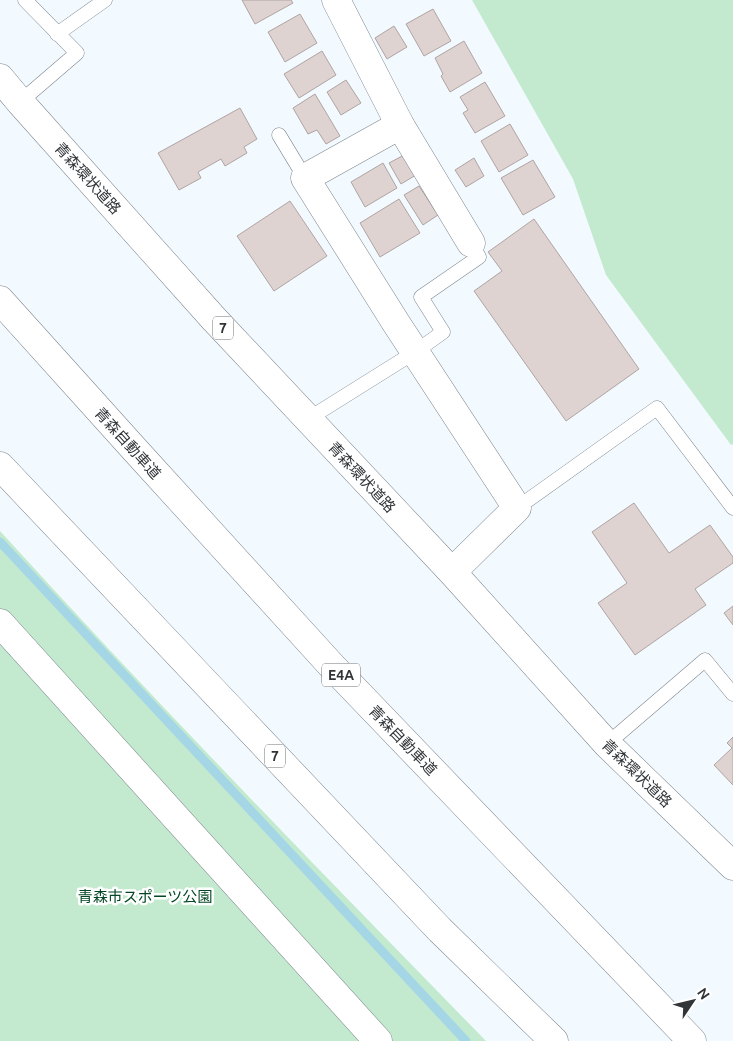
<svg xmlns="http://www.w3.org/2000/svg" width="733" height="1041" font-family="Ubuntu,'Noto Sans JP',sans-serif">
	<rect width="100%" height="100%" fill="#f2f9ff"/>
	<g fill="#c3eacf">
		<path d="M 472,0 L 733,0 L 733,444 L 731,445 L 606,275 L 573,179 Z"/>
		<path d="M 0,531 C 158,705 322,873 486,1041 L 0,1041 Z"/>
	</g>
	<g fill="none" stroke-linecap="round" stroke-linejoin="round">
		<path stroke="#a4d6e5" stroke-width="9" d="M 0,542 L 466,1041"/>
	</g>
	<g fill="#dfd3d1" stroke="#afa4a2">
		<path d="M 242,0 L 291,0 L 293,3 L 255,24 Z"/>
		<path d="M 433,9 L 451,41 L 424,56 L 406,24 Z"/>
		<path d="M 300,14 L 317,43 L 285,62 L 268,32 Z"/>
		<path d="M 394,26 L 407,47 L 387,59 L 375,38 Z"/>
		<path d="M 464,41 L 482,73 L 450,92 L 441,76 L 443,74 L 435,58 Z"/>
		<path d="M 322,51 L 336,75 L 299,98 L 284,74 Z"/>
		<path d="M 346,80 L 361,103 L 341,115 L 327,92 Z"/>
		<path d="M 485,82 L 505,116 L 475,133 L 463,113 L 468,110 L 460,97 Z"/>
		<path d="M 315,94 L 340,136 L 326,144 L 317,130 L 308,134 L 293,108 Z"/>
		<path d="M 240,108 L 257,139 L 244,147 L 247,153 L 225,166 L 221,159 L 198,172 L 201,178 L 179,190 L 158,153 Z"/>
		<path d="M 510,124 L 528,155 L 499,172 L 481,141 Z"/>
		<path d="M 404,155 L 416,175 L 401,184 L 389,163 Z"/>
		<path d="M 474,158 L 484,176 L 466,187 L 455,170 Z"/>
		<path d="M 533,160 L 555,197 L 523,215 L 501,178 Z"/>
		<path d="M 383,163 L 397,188 L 365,207 L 351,182 Z"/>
		<path d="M 419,186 L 438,215 L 423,225 L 404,195 Z"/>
		<path d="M 399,199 L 420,233 L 380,257 L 360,223 Z"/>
		<path d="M 290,201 L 327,256 L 274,291 L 237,236 Z"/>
		<path d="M 534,219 L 639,369 L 566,421 L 474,291 L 502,271 L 488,252 Z"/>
		<path d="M 634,503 L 669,553 L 710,525 L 733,557 L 733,563 L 695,589 L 706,605 L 635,655 L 598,603 L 627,583 L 592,532 Z"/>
		<path d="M 733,606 L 733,625 L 724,613 Z"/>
		<path d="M 733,737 L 733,785 L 714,765 L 732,748 L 727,743 Z"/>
	</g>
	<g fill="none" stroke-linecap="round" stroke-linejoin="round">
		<defs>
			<g id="lane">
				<path d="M 57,34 L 105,0"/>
				<path d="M 20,102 L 77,53 L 25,0"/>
				<path d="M 279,135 L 305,178"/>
				<path d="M 308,419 L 415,352 L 443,332 L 421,297 L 479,257 L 471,243"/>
				<path d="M 517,508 L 657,408 L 733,508"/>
				<path d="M 607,744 L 705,660 L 733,694"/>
			</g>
			<g id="street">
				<path d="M 336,0 L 400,125 L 471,243"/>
				<path d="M 400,125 L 305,178 L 396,323 L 517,508 L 452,572"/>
				<path d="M 0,623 L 378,1041"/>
			</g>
			<g id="highway">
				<path d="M 0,78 L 20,102 L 214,319 L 452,572 L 607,744 L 733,866"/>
				<path d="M 0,300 L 136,451 L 331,665 L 692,1041"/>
				<path d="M 0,466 L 440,930 L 554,1041"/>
			</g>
		</defs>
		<use href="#lane" stroke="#7f878d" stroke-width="15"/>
		<use href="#street" stroke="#7f878d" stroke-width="29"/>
		<use href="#highway" stroke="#7f878d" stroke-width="29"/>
		<use href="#lane" stroke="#fff" stroke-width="14"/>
		<use href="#street" stroke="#fff" stroke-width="28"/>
		<use href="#highway" stroke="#fff" stroke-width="28"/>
	</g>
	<g text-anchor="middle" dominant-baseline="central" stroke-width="5" stroke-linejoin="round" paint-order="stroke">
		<g fill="#fff" stroke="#707274" stroke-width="1">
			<rect x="213" y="316.5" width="20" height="23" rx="4"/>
			<rect x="322" y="663.5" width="38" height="23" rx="4"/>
			<rect x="265" y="744.5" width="20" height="23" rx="4"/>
		</g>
		<g font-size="14" font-weight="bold" fill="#323538">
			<text x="223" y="328">7</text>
			<text x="341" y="675">E4A</text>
			<text x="275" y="756">7</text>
		</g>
		<g font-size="15" fill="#323538" stroke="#fff">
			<text transform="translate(88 178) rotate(48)">青森環状道路</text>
			<text transform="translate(128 443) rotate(48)">青森自動車道</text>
			<text transform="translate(362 477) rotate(47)">青森環状道路</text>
			<text transform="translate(403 740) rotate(46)">青森自動車道</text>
			<text transform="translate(637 773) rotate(44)">青森環状道路</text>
		</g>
		<g font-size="15" fill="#044725" stroke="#fff">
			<text x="145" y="896">青森市スポーツ公園</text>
		</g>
	</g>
	<g transform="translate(693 1001) rotate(55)" stroke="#ffffff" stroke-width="4" paint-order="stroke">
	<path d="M0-4L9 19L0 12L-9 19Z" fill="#323538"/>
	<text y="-8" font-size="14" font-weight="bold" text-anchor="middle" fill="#323538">N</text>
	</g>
</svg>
